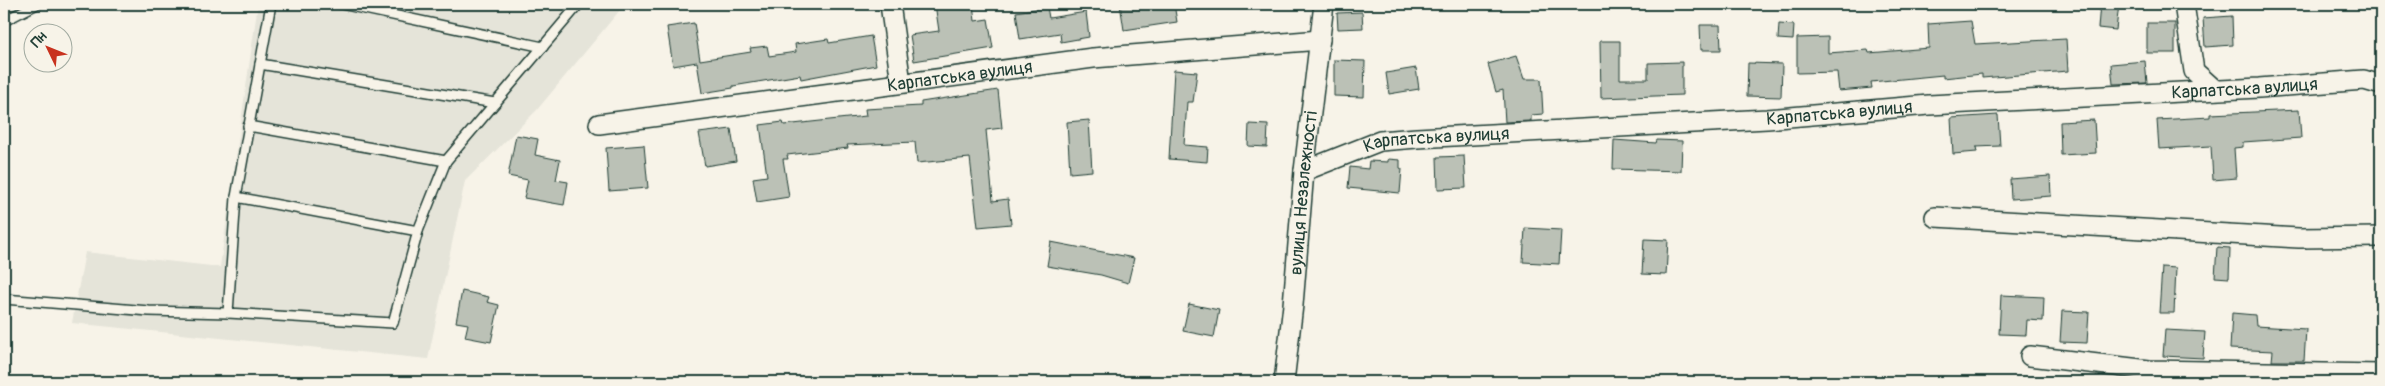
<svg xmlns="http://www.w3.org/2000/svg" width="2385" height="386" font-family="Pangolin,sans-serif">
	<rect width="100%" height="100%" fill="#f7f3e8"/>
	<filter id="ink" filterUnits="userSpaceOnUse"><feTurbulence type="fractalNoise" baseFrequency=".02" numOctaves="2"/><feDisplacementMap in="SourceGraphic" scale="10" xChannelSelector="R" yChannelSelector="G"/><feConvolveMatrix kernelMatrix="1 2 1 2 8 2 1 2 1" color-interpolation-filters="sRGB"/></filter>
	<g filter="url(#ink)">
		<path fill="#e5e4d9" d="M 258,4 L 625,4 L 536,111 L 465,181 L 428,359 L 72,323 L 85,252 L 220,267 Z"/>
		<g fill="#bbc1b6" stroke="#1f3d34">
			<path d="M 935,4 L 973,4 L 975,21 L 988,19 L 993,48 L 914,61 L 910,35 L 939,31 Z"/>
			<path d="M 1120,4 L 1174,4 L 1177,22 L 1124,30 Z"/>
			<path d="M 2100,4 L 2119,4 L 2116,30 L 2098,28 Z"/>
			<path d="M 1047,7 L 1049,18 L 1086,12 L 1089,37 L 1061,42 L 1060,33 L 1020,39 L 1016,12 Z"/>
			<path d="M 1362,12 L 1363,28 L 1338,29 L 1337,13 Z"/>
			<path d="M 2232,16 L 2233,45 L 2205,47 L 2203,18 Z"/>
			<path d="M 1971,21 L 1975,44 L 2066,39 L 2068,71 L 1982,78 L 1982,74 L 1943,78 L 1943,75 L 1871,82 L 1872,88 L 1839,91 L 1837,72 L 1797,73 L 1797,38 L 1828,37 L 1828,53 L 1868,50 L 1869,53 L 1929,48 L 1928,24 Z"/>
			<path d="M 694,23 L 700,60 L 751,52 L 750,48 L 767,46 L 769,56 L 796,52 L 795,44 L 828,39 L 829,43 L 871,36 L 876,65 L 801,79 L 800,75 L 733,86 L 733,88 L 702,93 L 697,62 L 673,66 L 667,27 Z"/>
			<rect x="2147" y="23" width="28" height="30"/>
			<path d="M 1779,24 L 1794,25 L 1793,40 L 1778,39 Z"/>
			<path d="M 1700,25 L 1720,25 L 1721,50 L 1701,50 Z"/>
			<path d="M 1600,41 L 1620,41 L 1620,79 L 1648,79 L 1648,63 L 1682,62 L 1682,95 L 1601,98 Z"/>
			<path d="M 1516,56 L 1524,79 L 1541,79 L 1543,114 L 1531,115 L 1531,121 L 1505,122 L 1503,90 L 1496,92 L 1488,64 Z"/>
			<path d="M 1334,60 L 1365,61 L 1364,97 L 1334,96 Z"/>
			<path d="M 2145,61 L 2147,83 L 2113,84 L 2111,64 Z"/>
			<path d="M 1748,63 L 1782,64 L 1781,97 L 1747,96 Z"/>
			<path d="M 1416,68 L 1419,89 L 1389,94 L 1386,73 Z"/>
			<path d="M 1174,70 L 1197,72 L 1193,102 L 1187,102 L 1184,145 L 1208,147 L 1207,162 L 1169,159 Z"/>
			<path d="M 998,90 L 1002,128 L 986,130 L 993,201 L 1008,199 L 1011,224 L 978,227 L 970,158 L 917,163 L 915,142 L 847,145 L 848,148 L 787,155 L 788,159 L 783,159 L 789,197 L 757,202 L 753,178 L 767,176 L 760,125 L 783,122 L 784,125 L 866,116 L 865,109 L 921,106 L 921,102 Z"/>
			<path d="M 2299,110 L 2301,138 L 2243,142 L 2243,147 L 2234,148 L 2236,178 L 2213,180 L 2211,146 L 2159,149 L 2157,120 L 2210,117 L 2210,114 Z"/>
			<path d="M 1998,115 L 2000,146 L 1976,147 L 1977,152 L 1953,154 L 1951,118 Z"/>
			<path d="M 1089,120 L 1092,171 L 1070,173 L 1067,122 Z"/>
			<path d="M 2094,120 L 2096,153 L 2061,155 L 2060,122 Z"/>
			<path d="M 1249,124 L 1268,125 L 1267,147 L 1248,146 Z"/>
			<path d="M 731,129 L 736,161 L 705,166 L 699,133 Z"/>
			<path d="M 516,135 L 538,139 L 535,155 L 560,160 L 556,180 L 568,182 L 564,205 L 524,198 L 528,180 L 508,176 Z"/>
			<path d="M 1614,140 L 1656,143 L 1657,140 L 1682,141 L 1681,171 L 1613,169 Z"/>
			<path d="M 644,145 L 648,188 L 609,191 L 606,148 Z"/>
			<path d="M 1464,156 L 1466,188 L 1438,189 L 1437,157 Z"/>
			<path d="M 1388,159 L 1400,160 L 1400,168 L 1402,169 L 1400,193 L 1348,188 L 1350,167 L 1368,169 L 1369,161 L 1388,162 Z"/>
			<path d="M 2050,176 L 2051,196 L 2011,199 L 2010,179 Z"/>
			<path d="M 1525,228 L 1561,230 L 1559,264 L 1523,262 Z"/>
			<path d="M 1644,239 L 1668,240 L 1666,275 L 1642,274 Z"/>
			<path d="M 1051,242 L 1134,258 L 1128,283 L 1101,275 L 1047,266 Z"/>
			<path d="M 2217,247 L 2230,248 L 2229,278 L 2215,277 Z"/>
			<path d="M 2162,267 L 2176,268 L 2174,313 L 2159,313 Z"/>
			<path d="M 462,291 L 489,297 L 487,302 L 499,305 L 491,342 L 465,337 L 468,324 L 456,322 Z"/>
			<path d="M 2001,295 L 2044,297 L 2043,321 L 2027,320 L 2026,335 L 1999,334 Z"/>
			<path d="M 1189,304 L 1219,310 L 1214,337 L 1183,331 Z"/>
			<path d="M 2062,311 L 2089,312 L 2087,343 L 2060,342 Z"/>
			<path d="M 2232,313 L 2255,315 L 2256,326 L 2306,329 L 2304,361 L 2272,361 L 2273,351 L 2230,349 Z"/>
			<path d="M 2165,330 L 2205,332 L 2203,358 L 2163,356 Z"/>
		</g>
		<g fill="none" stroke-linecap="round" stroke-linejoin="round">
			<defs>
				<g id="service">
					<path d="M 271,4 L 236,197 L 228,313 L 393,323 L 418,231 L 446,161 L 579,4"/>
					<path d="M 341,4 L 543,47"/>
					<path d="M 4,21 L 37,4"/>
					<path d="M 260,64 L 495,103"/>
					<path d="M 248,126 L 446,161"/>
					<path d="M 236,197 L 418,231"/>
					<path d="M 4,299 L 149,311 L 228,313"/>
				</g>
				<g id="minor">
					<path d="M 890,4 L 901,83"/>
					<path d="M 2184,4 L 2194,71 L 2215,90"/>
					<path id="s1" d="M 599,124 L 1093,58 L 1320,40"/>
					<path id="s2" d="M 1304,171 L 1380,141 L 1417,138 L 1767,119 L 1929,105 L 2259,88 L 2364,80 L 2381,85"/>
					<path d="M 1935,217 L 2299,238 L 2381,237"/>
					<path d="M 2030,356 L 2149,370 L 2381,374"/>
					<path id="s3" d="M 1284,382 L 1293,305 L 1304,171 L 1324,4"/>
				</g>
			</defs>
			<use href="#service" stroke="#1f3d34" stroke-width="12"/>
			<use href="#minor" stroke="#1f3d34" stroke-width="22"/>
			<use href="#service" stroke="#f7f3e8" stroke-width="9"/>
			<use href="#minor" stroke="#f7f3e8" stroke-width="19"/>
		</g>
	</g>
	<g text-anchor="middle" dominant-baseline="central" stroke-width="5" stroke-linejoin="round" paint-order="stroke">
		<g font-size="18" fill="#1f3d34" stroke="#f7f3e8">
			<text stroke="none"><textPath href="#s1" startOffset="364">Карпатська вулиця</textPath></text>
			<text stroke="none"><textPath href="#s2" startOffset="948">Карпатська вулиця</textPath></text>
			<text stroke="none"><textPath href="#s2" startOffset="542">Карпатська вулиця</textPath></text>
			<text stroke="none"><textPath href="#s2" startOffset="138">Карпатська вулиця</textPath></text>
			<text stroke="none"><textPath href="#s3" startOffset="190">вулиця Незалежності</textPath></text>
		</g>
	</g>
	<rect width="2385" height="386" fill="none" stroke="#f7f3e8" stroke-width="20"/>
	<rect x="10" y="10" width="2365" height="366" fill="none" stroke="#1f3d34" stroke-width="2" filter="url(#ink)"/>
	<g transform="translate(48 48) rotate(313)"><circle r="24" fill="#f7f3e8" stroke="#a1aaa0"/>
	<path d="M0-4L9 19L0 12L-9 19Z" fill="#c8321e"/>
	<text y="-8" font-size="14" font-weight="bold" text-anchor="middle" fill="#1f3d34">Пн</text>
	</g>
</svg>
